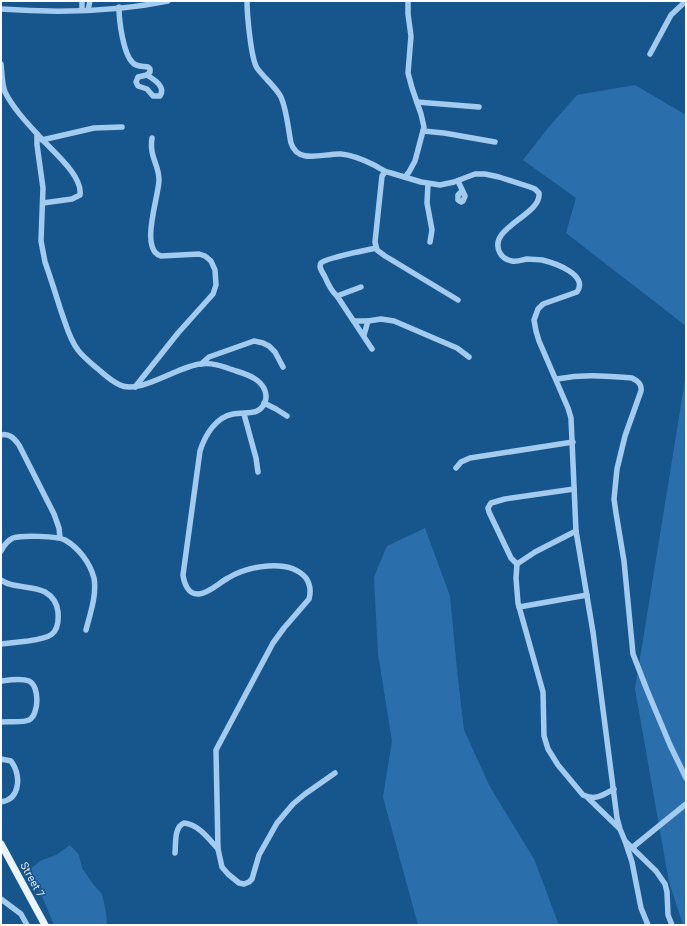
<svg xmlns="http://www.w3.org/2000/svg" width="687" height="926" font-family="Barlow,sans-serif">
	<rect width="100%" height="100%" fill="#17558d"/>
	<g fill="#2a6fac">
		<path d="M 635,85 L 686,115 L 686,326 L 566,233 L 576,198 L 523,160 L 548,128 L 577,95 Z"/>
		<path d="M 686,374 L 686,925 L 683,925 L 669,882 L 635,689 Z"/>
		<path d="M 425,528 L 450,596 L 457,670 L 464,730 L 490,787 L 534,859 L 559,925 L 418,925 L 383,797 L 392,741 L 378,654 L 374,577 L 387,546 Z"/>
		<path d="M 70,845 L 79,855 L 82,868 L 93,884 L 102,894 L 106,912 L 107,925 L 54,925 L 42,896 L 27,872 L 40,861 L 56,855 Z"/>
	</g>
	<g fill="none" stroke-linecap="round" stroke-linejoin="round">
		<g stroke="#a2cbef" stroke-width="5.5">
			<path d="M 82,1 L 82,10"/>
			<path d="M 247,1 C 247,14 251,59 257,68 C 265,79 275,86 281,97 C 287,111 288,128 291,143 C 298,165 324,153 341,154 C 352,155 364,160 374,165 C 382,169 381,171 391,173 L 421,182 L 440,185 L 454,182 L 475,174 L 485,174 L 499,177 L 530,187 L 535,189 L 539,193 C 542,215 486,228 500,253 C 502,257 507,260 512,261 C 517,262 522,260 527,259 C 532,259 538,260 542,260 C 555,263 589,275 577,292 L 543,304 L 538,309 L 534,320 L 536,331 L 539,341 L 568,408 L 571,418 L 576,531 L 593,632 L 617,818 L 620,829 L 625,841 L 656,871 L 665,884 L 667,892 L 668,915 L 672,925"/>
			<path d="M 119,7 C 119,20 123,54 133,63 C 137,67 142,66 148,67 L 150,69 L 150,72 L 147,75"/>
			<path d="M 1,9 C 56,13 114,12 168,1"/>
			<path d="M 88,10 L 90,1"/>
			<path d="M 650,54 L 671,15 L 686,1"/>
			<path d="M 1,64 C 2,73 2,84 5,92 C 13,108 27,123 39,136 C 51,150 83,175 80,195 L 72,199 L 43,203"/>
			<path d="M 147,75 C 155,80 166,87 160,96 L 153,96 L 147,89 L 138,86 L 136,82 L 138,77 Z"/>
			<path d="M 417,102 L 479,107"/>
			<path d="M 423,131 L 444,133 L 495,142"/>
			<path d="M 37,134 L 37,145 L 43,188 L 41,241 L 45,262 C 51,279 56,295 61,311 C 66,324 69,339 78,350 C 83,357 91,363 98,369 C 105,375 111,381 120,385 C 139,395 179,366 200,364 C 212,362 225,367 236,371 C 243,373 252,376 258,381 C 264,386 268,394 265,402 C 259,417 245,411 233,414 C 216,417 205,435 200,451 L 183,575 C 184,583 188,595 199,594 C 209,593 219,583 228,578 C 248,566 289,558 306,578 C 310,584 311,592 309,599 L 284,628 L 273,643 L 216,750 L 218,849 L 222,867 L 228,874 L 239,883 L 244,884 L 249,882 L 252,879 L 259,855 L 277,823 L 293,804 L 305,794 L 335,773"/>
			<path d="M 42,140 L 94,128 L 122,127"/>
			<path d="M 385,172 L 382,176 L 375,242 L 377,250 L 385,256 L 458,300"/>
			<path d="M 405,177 L 409,172 L 415,161 L 424,127 L 421,114 L 412,88 L 408,73 L 411,36 L 408,14 L 408,1"/>
			<path d="M 458,181 L 465,196 L 463,201 L 461,202 L 458,200 L 458,195 L 462,191"/>
			<path d="M 428,184 L 427,203 L 432,230 L 430,242"/>
			<path d="M 361,287 L 337,296 C 331,291 328,284 325,277 C 323,273 318,267 321,263 C 325,258 368,250 376,248"/>
			<path d="M 337,296 L 372,349"/>
			<path d="M 354,321 L 368,321 L 381,319 L 394,321 L 457,348 L 469,357"/>
			<path d="M 364,335 L 368,321"/>
			<path d="M 201,364 L 209,357 L 254,341 L 263,343 L 269,346 L 275,352 L 283,367"/>
			<path d="M 557,379 C 584,374 604,376 632,378 C 638,381 642,384 641,391 L 625,436 L 617,469 L 614,499 L 616,513 L 624,561 L 633,654 L 647,690 L 670,745 L 686,778"/>
			<path d="M 135,387 L 178,333 L 213,294 L 216,285 L 215,270 L 211,261 L 205,256 L 199,254 L 161,256 C 139,250 159,196 159,180 C 159,164 149,157 152,138"/>
			<path d="M 264,403 L 276,409 L 287,416"/>
			<path d="M 244,414 L 256,458 L 258,472"/>
			<path d="M 1,435 C 9,433 14,438 19,445 L 54,514 L 59,528 L 60,538"/>
			<path d="M 456,468 L 461,462 L 470,458 L 573,442"/>
			<path d="M 574,489 L 505,499 L 491,503 L 488,508 L 489,512 L 511,558 L 517,564 L 535,552 L 576,531"/>
			<path d="M 1,551 C 4,545 7,541 13,538 C 22,535 57,536 65,540 C 79,548 90,563 94,578 C 97,595 90,614 86,630"/>
			<path d="M 517,564 L 516,578 L 518,603 L 543,692 L 544,736 L 548,749 L 558,765 L 583,795 C 595,801 603,795 614,789"/>
			<path d="M 1,580 C 14,589 31,585 45,592 C 52,596 57,603 58,612 C 60,636 49,638 28,641 C 19,642 10,643 1,644"/>
			<path d="M 519,607 L 587,595"/>
			<path d="M 1,681 C 9,680 21,678 29,681 C 40,686 39,715 29,720 C 22,723 9,721 1,722"/>
			<path d="M 1,759 L 11,761 C 21,775 21,799 1,802"/>
			<path d="M 588,798 L 619,828"/>
			<path d="M 625,841 L 632,862 L 641,908 L 648,925"/>
			<path d="M 633,847 L 686,804"/>
			<path d="M 175,853 C 176,843 174,827 184,823 C 198,824 209,839 218,849"/>
			<path d="M 1,899 L 21,914 L 27,925"/>
		</g>
		<path stroke="#eaf4ff" stroke-width="7" d="M 1,844 L 45,925"/>
	</g>
	<g text-anchor="middle" dominant-baseline="central" stroke-width="3.5" stroke-linejoin="round" paint-order="stroke">
		<g font-size="11" fill="#fff" stroke="#17558d">
			<text transform="translate(33 879) rotate(61)">Street 7</text>
		</g>
	</g>
	<rect width="687" height="926" fill="none" stroke="#ffffff" stroke-width="4"/>
</svg>
